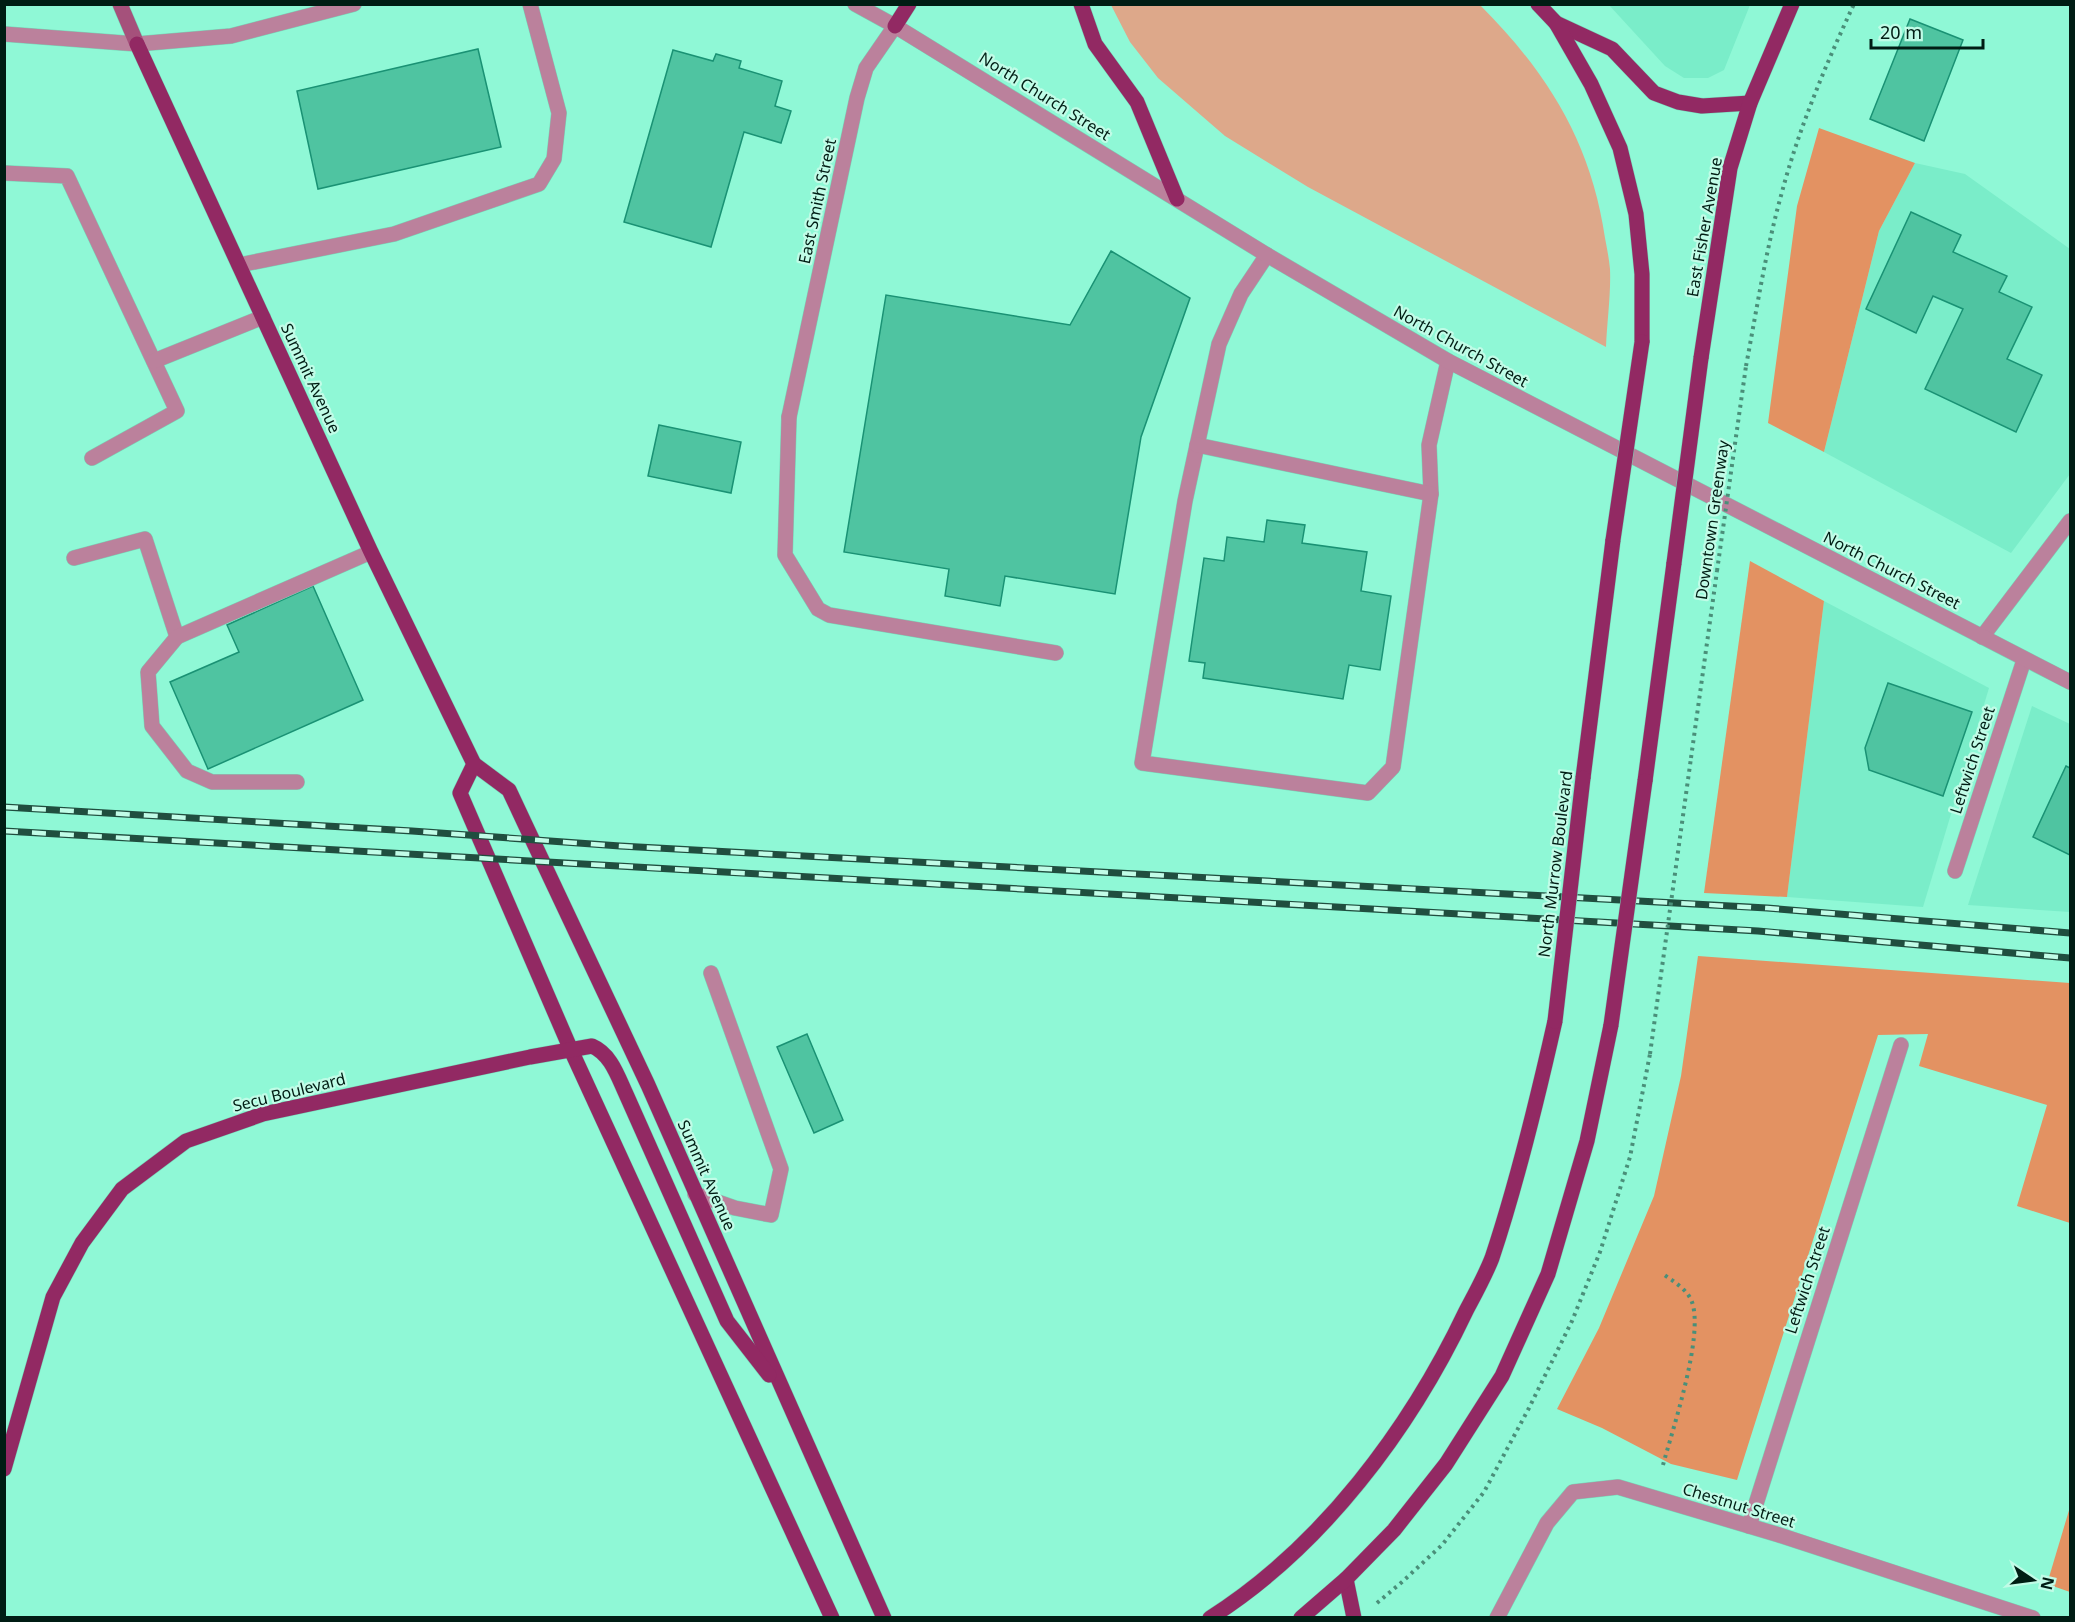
<svg xmlns="http://www.w3.org/2000/svg" width="2075" height="1622" font-family="'Noto Sans',sans-serif">
	<rect width="100%" height="100%" fill="#8ff8d6"/>
	<g fill="#7aedc9">
		<path d="M 1609,5 L 1750,5 L 1724,70 L 1708,78 L 1684,78 L 1665,66 Z"/>
		<path d="M 1915,163 L 1965,174 L 2070,249 L 2070,474 L 2011,553 L 1824,452 L 1879,231 Z"/>
		<path d="M 1824,601 L 1989,688 L 1923,907 L 1787,897 Z"/>
		<path d="M 2032,706 L 2070,724 L 2070,912 L 1968,905 Z"/>
	</g>
	<path fill="#dda88a" d="M 1111,5 L 1480,5 C 1547,72 1591,142 1605,238 C 1607,248 1609,259 1610,269 C 1611,295 1607,322 1606,347 L 1308,187 L 1225,136 L 1158,78 L 1130,42 Z"/>
	<g fill="#e39262">
		<path d="M 1819,128 L 1915,163 L 1879,231 L 1824,452 L 1768,423 L 1797,206 Z"/>
		<path d="M 1750,561 L 1824,601 L 1787,897 L 1704,893 Z"/>
		<path d="M 1698,956 L 2070,983 L 2070,1223 L 2017,1206 L 2047,1105 L 1919,1066 L 1928,1034 L 1878,1035 L 1737,1480 L 1671,1464 L 1602,1428 L 1557,1409 L 1599,1328 L 1654,1196 L 1681,1076 Z"/>
		<path d="M 2070,1507 L 2070,1592 L 2047,1584 Z"/>
	</g>
	<g fill="#4fc4a1" stroke="#1a9274" stroke-width="1.5">
		<path d="M 1910,19 L 1963,40 L 1924,141 L 1870,119 Z"/>
		<path d="M 478,49 L 501,147 L 318,189 L 297,91 Z"/>
		<path d="M 673,50 L 713,61 L 716,54 L 741,61 L 739,68 L 782,81 L 775,106 L 791,111 L 781,143 L 744,132 L 711,247 L 624,222 Z"/>
		<path d="M 1911,212 L 1961,235 L 1953,252 L 2007,276 L 1999,292 L 2032,307 L 2007,359 L 2042,375 L 2016,432 L 1925,389 L 1963,309 L 1933,296 L 1916,333 L 1866,309 Z"/>
		<path d="M 1111,251 L 1190,298 L 1141,437 L 1115,594 L 1005,576 L 1000,606 L 945,596 L 949,569 L 844,552 L 886,295 L 1070,325 Z"/>
		<path d="M 659,425 L 741,442 L 731,493 L 648,476 Z"/>
		<path d="M 1267,520 L 1305,525 L 1302,543 L 1367,552 L 1361,591 L 1391,596 L 1380,670 L 1349,665 L 1343,699 L 1203,678 L 1205,663 L 1189,661 L 1204,558 L 1224,561 L 1227,537 L 1264,542 Z"/>
		<path d="M 313,586 L 363,700 L 208,769 L 170,682 L 239,652 L 227,625 Z"/>
		<path d="M 1888,683 L 1972,712 L 1943,796 L 1869,770 L 1865,748 Z"/>
		<path d="M 2066,766 L 2070,768 L 2070,855 L 2033,837 Z"/>
		<path d="M 807,1034 L 843,1120 L 814,1133 L 777,1047 Z"/>
	</g>
	<g fill="none" stroke-linecap="round" stroke-linejoin="round">
		<defs>
			<g id="service">
				<path d="M 4,173 L 67,176 L 177,411 L 92,458"/>
				<path d="M 1267,255 L 1241,294 L 1219,344 L 1185,501 L 1142,763 L 1368,793 L 1393,767 L 1431,494 L 1429,445 L 1448,361"/>
				<path d="M 239,265 L 394,234 L 539,184 L 554,159 L 559,113 L 530,4"/>
				<path d="M 154,361 L 263,317"/>
				<path d="M 789,417 L 785,555 L 818,609 L 829,615 L 1056,653"/>
				<path d="M 1197,445 L 1431,494"/>
				<path d="M 74,558 L 145,539 L 177,637"/>
				<path d="M 297,782 L 212,782 L 187,771 L 152,726 L 148,672 L 177,637 L 371,552"/>
				<path d="M 695,1194 L 735,1208 L 771,1215 L 781,1169 L 711,973"/>
			</g>
			<g id="minor">
				<path d="M 789,417 L 857,98 L 866,68 L 895,26"/>
				<path d="M 1982,637 L 2070,521"/>
				<path d="M 1955,871 L 2024,660"/>
				<path d="M 1749,1526 L 1901,1045"/>
				<path d="M 1497,1618 L 1547,1523 L 1573,1492 L 1618,1487 L 1776,1534 L 2033,1618"/>
			</g>
			<g id="tertiary">
				<path d="M 855,4 L 895,26 L 1267,255 L 1448,361 L 2070,682"/>
				<path d="M 4,34 L 137,44 L 231,36 L 354,4"/>
			</g>
			<path id="secondary" d="M 120,4 L 137,44"/>
			<g id="primary">
				<path d="M 1081,4 L 1095,44 L 1137,102 L 1177,199"/>
				<path d="M 1538,4 L 1556,23 L 1612,49 L 1654,93 L 1678,102 L 1702,106 L 1750,103"/>
				<path d="M 1556,23 L 1591,84 L 1620,148 L 1636,214 L 1642,274 L 1642,342"/>
				<path d="M 895,26 L 909,4"/>
				<path d="M 137,44 L 371,552 L 474,764 L 509,790 L 524,822 L 648,1085 L 884,1618"/>
				<path d="M 1701,358 L 1730,168 L 1750,103 L 1792,4"/>
				<path d="M 474,764 L 460,793 L 571,1050 L 832,1618"/>
				<path d="M 1583,778 L 1613,540"/>
				<path d="M 1645,781 L 1674,563"/>
				<path d="M 4,1469 L 53,1297 L 82,1243 L 122,1189 L 186,1141 L 263,1114 L 530,1057 L 592,1046 C 611,1054 618,1077 626,1094 L 727,1321 L 769,1375"/>
				<path d="M 1346,1579 L 1354,1618"/>
				<path d="M 1210,1618 C 1322,1547 1410,1429 1466,1311 C 1475,1294 1485,1276 1492,1258 C 1518,1180 1537,1101 1555,1021"/>
				<path d="M 1301,1618 L 1346,1579 L 1394,1530 L 1446,1464 L 1502,1376 L 1548,1274 L 1587,1141 L 1611,1025"/>
			</g>
		</defs>
		<use href="#service" stroke="#78d5b7" stroke-width="16"/>
		<use href="#minor" stroke="#78d5b7" stroke-width="16"/>
		<use href="#tertiary" stroke="#78d5b7" stroke-width="16"/>
		<use href="#secondary" stroke="#78d5b7" stroke-width="16"/>
		<use href="#primary" stroke="#78d5b7" stroke-width="16"/>
		<g stroke="#4a8f79" stroke-width="4" stroke-dasharray="3 4.5" stroke-linecap="butt">
			<path d="M 1746,366 C 1757,308 1766,249 1782,192 C 1799,128 1826,64 1854,4"/>
			<path d="M 1691,758 L 1717,571"/>
			<path d="M 1663,1465 C 1673,1428 1704,1336 1692,1302 C 1688,1290 1673,1281 1663,1274"/>
			<path d="M 1377,1603 L 1402,1582 L 1442,1545 L 1484,1492 L 1529,1408 L 1572,1321 L 1600,1252 L 1630,1157 L 1650,1054"/>
		</g>
		<use href="#service" stroke="#bb819c" stroke-width="15"/>
		<use href="#minor" stroke="#bb819c" stroke-width="15"/>
		<use href="#tertiary" stroke="#bb819c" stroke-width="15"/>
		<use href="#secondary" stroke="#a5517b" stroke-width="15"/>
		<use href="#primary" stroke="#922963" stroke-width="15"/>
		<defs>
			<g id="rail">
				<path d="M 4,807 L 412,831 L 620,846 L 1767,908 L 2070,933"/>
				<path d="M 4,831 L 1758,931 L 2070,958"/>
			</g>
		</defs>
		<use href="#rail" stroke="#204e3f" stroke-width="7"/>
		<use href="#rail" stroke="#c1fce7" stroke-width="4.5" stroke-dasharray="14" stroke-linecap="butt"/>
		<defs>
			<g id="primary-bridge">
				<path d="M 1613,540 L 1642,342"/>
				<path d="M 1674,563 L 1701,358"/>
				<path d="M 1555,1021 L 1583,778"/>
				<path d="M 1611,1025 L 1645,781"/>
			</g>
		</defs>
		<use href="#primary-bridge" stroke="#78d5b7" stroke-width="16" stroke-linecap="butt"/>
		<g stroke="#4a8f79" stroke-width="4" stroke-dasharray="3 4.5" stroke-linecap="butt">
			<path d="M 1717,571 L 1746,366"/>
			<path d="M 1650,1054 L 1691,758"/>
		</g>
		<use href="#primary-bridge" stroke="#922963" stroke-width="15"/>
	</g>
	<g text-anchor="middle" dominant-baseline="central" stroke-width="4.5" stroke-linejoin="round" paint-order="stroke">
		<g font-size="16" fill="#001d14" stroke="#c1fce7">
			<text transform="translate(1045 96) rotate(32)">North Church Street</text>
			<text transform="translate(817 201) rotate(-78)">East Smith Street</text>
			<text transform="translate(1704 227) rotate(-80)">East Fisher Avenue</text>
			<text transform="translate(1461 346) rotate(29)">North Church Street</text>
			<text transform="translate(311 378) rotate(65)">Summit Avenue</text>
			<text transform="translate(1712 520) rotate(-82)">Downtown Greenway</text>
			<text transform="translate(1892 570) rotate(27)">North Church Street</text>
			<text transform="translate(1972 760) rotate(-72)">Leftwich Street</text>
			<text transform="translate(1555 864) rotate(-83)">North Murrow Boulevard</text>
			<text transform="translate(289 1092) rotate(-14)">Secu Boulevard</text>
			<text transform="translate(707 1175) rotate(66)">Summit Avenue</text>
			<text transform="translate(1807 1280) rotate(-72)">Leftwich Street</text>
			<text transform="translate(1739 1505) rotate(17)">Chestnut Street</text>
		</g>
	</g>
	<rect width="2075" height="1622" fill="none" stroke="#001d14" stroke-width="12"/>
	<g transform="translate(2033 1580) rotate(103)" stroke="#c1fce7" stroke-width="4.5" paint-order="stroke">
	<path d="M0-4.5L10 22L0 15L-10 22Z" fill="#001d14"/>
	<text y="-9" font-size="16" font-weight="bold" text-anchor="middle" fill="#001d14">N</text>
	</g>
	<path d="M1871 39v9h112v-9" fill="none" stroke="#001d14" stroke-width="3"/>
	<text x="1880" y="39" font-size="18" fill="#001d14" stroke="#c1fce7" stroke-width="4.5" paint-order="stroke">20 m</text>
</svg>
